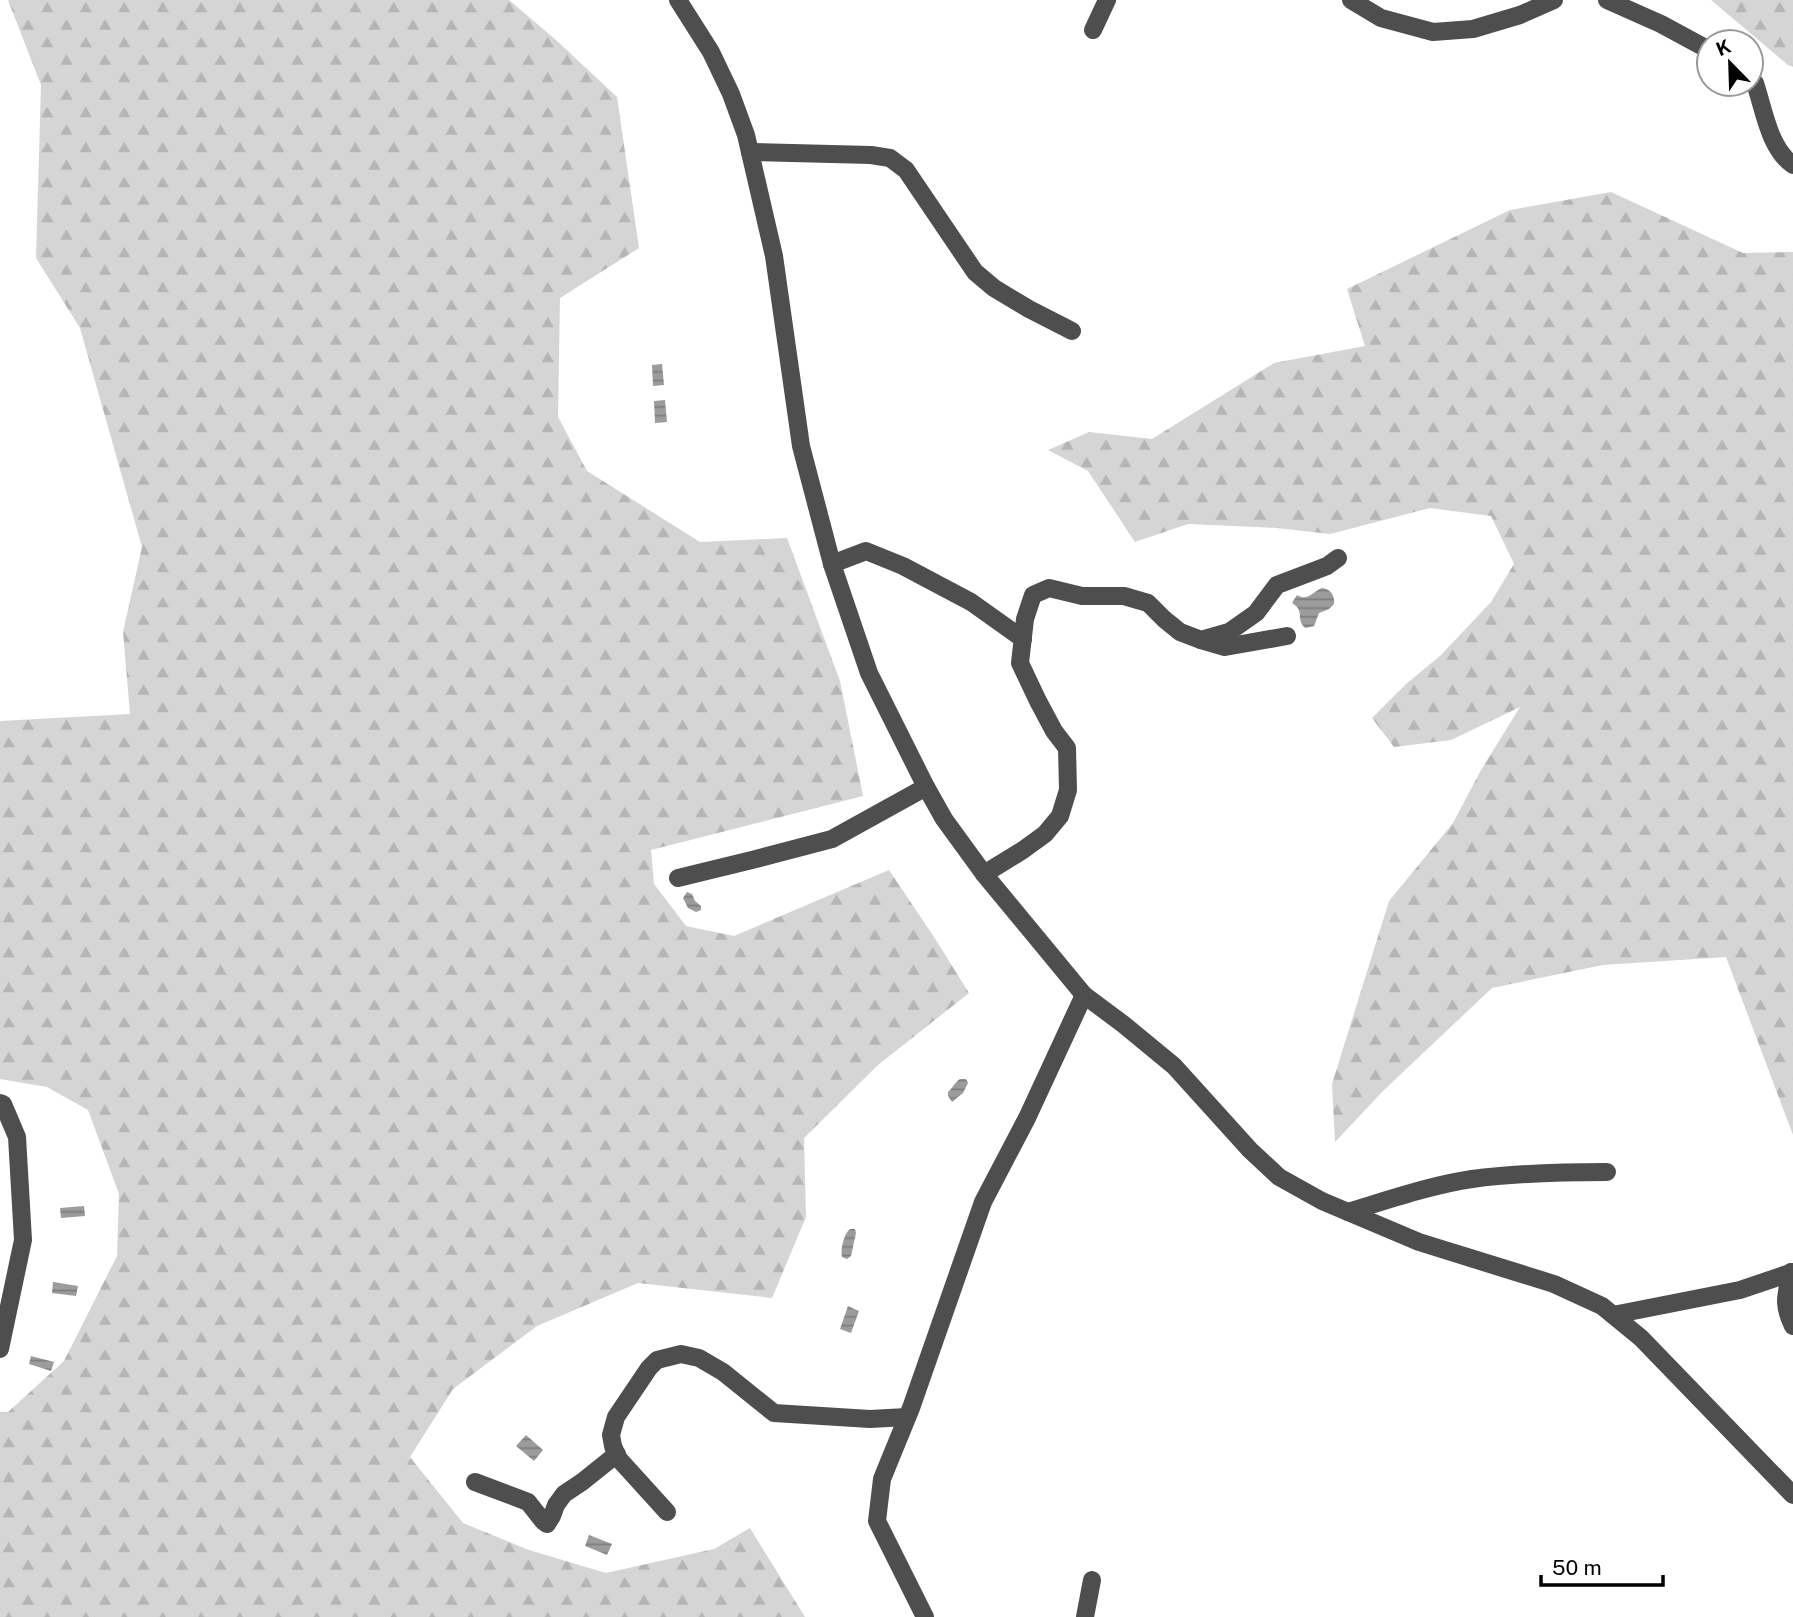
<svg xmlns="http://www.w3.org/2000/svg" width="1793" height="1617" font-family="'Public Sans',sans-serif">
	<defs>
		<pattern id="forest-firs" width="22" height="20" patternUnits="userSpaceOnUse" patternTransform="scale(1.75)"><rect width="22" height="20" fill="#d5d5d5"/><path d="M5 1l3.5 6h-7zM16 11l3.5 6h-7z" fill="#b5b5b5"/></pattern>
		<pattern id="water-rules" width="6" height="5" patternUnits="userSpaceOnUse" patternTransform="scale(1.75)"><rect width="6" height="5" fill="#9c9c9c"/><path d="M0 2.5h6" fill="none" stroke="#7d7d7d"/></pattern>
	</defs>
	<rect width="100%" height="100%" fill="#fff"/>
	<g fill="url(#forest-firs)">
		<path d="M 8,0 L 509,0 L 556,40 L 617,97 L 639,248 L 560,298 L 558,417 L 587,471 L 700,542 L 787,538 L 840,681 L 863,796 L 651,850 L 654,884 L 686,926 L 734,936 L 889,870 L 934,937 L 969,993 L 878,1065 L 804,1138 L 806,1217 L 772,1298 L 638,1283 L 537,1326 L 453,1389 L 410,1457 L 463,1523 L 529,1550 L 606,1573 L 714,1549 L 750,1528 L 805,1617 L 0,1617 L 0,1412 L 8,1412 L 64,1361 L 117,1256 L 119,1194 L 88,1110 L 47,1087 L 0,1079 L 0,721 L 130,714 L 123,632 L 142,547 L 80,328 L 36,258 L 41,85 Z"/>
		<path d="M 1711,0 L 1793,0 L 1793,67 L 1788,65 Z"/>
		<path d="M 1611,192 L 1743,253 L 1793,252 L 1793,1135 L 1726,957 L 1603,965 L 1492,988 L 1383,1091 L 1335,1142 L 1332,1084 L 1389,901 L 1453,823 L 1481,770 L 1520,707 L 1451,740 L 1394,747 L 1372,718 L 1406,684 L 1441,655 L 1491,602 L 1514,564 L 1491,516 L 1430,508 L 1330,534 L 1277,528 L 1188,524 L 1135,542 L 1088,471 L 1048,450 L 1089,432 L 1152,439 L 1274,363 L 1365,346 L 1347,289 L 1510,210 Z"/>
	</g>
	<g fill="url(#water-rules)">
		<path d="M 662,364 L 664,385 L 653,386 L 652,365 Z"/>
		<path d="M 665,400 L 667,422 L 655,423 L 654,401 Z"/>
		<path d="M 1322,588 C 1331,589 1335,596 1334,604 L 1329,609 L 1319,613 L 1314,626 L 1306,628 L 1304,627 C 1296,618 1305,611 1292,603 L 1297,595 C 1308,602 1313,591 1322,588 Z"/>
		<path d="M 687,892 L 692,894 L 695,901 L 701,906 L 701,910 L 696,912 L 688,908 L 683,898 Z"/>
		<path d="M 960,1079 L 966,1079 L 968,1083 L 963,1093 L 952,1102 L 948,1096 L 948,1092 C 953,1088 954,1083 960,1079 Z"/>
		<path d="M 84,1206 L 85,1216 L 61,1218 L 60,1208 Z"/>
		<path d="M 850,1229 L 855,1229 L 856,1233 L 851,1256 L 847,1259 L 842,1257 C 840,1249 844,1234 850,1229 Z"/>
		<path d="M 53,1282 L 78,1286 L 76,1296 L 52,1293 Z"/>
		<path d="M 848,1306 L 859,1311 L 851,1333 L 840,1329 Z"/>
		<path d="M 31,1356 L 54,1362 L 51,1371 L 29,1364 Z"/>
		<path d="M 526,1435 L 543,1450 L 534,1461 L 516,1446 Z"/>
		<path d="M 589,1535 L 612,1544 L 607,1555 L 585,1546 Z"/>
	</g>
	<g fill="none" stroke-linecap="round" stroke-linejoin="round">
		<g stroke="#4e4e4e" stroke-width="18">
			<path d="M 678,0 L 711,52 L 731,94 L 746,135 L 774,256 L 801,446 L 832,564 L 869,673 L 926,787 L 944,819 L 984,874 L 1084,995 L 1123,1024 L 1174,1066 L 1250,1150 L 1279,1177 L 1322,1201 L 1419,1242 L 1554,1284 L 1602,1306 L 1641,1338 L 1793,1495"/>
			<path d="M 1351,0 L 1381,18 L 1433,32 L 1473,29 L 1520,15 L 1554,0"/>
			<path d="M 1607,0 L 1661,24 L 1709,50"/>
			<path d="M 1093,30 L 1107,0"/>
			<path d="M 1751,79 L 1755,83 C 1764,110 1769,148 1793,165"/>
			<path d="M 750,152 L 871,155 L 890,158 L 906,170 L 975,272 L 994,288 L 1029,309 L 1072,331"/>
			<path d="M 832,564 L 866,551 L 903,566 L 971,602 L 1023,639"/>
			<path d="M 1201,640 L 1225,647 L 1287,636"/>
			<path d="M 984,874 L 1023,850 L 1045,834 L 1060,816 L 1068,790 L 1067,748 L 1054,731 L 1038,701 L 1020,663 L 1025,619 L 1033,595 L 1049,588 L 1082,596 L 1124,596 L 1148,603 L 1164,619 L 1180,632 L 1201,640 L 1229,632 L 1256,613 L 1277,585 L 1327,566 L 1338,558"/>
			<path d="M 678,878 L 756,859 L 832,839 L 926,787"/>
			<path d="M 0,1103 L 3,1104 L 17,1137 L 23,1240 L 0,1349"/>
			<path d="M 1348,1212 C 1388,1200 1431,1185 1472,1179 C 1517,1173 1562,1172 1607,1172"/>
			<path d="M 1791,1272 C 1786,1296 1782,1303 1793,1326"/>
			<path d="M 1613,1315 L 1740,1290 L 1793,1272"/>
			<path d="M 475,1482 L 528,1502 L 543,1521 L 547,1524 L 552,1516 L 556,1505 L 564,1494 L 582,1482 L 617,1454"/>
			<path d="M 667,1512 L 618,1458 L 613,1446 L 611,1435 L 616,1417 L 649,1368 L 657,1360 L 681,1354 L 699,1358 L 723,1372 L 774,1413 L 870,1419 L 907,1417"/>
			<path d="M 925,1617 L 877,1521 L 882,1479 L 911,1408 L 983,1202 L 1027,1118 L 1084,995"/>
			<path d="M 1085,1617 L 1092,1580"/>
		</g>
	</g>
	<g transform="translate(1730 63) rotate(337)"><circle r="33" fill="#ffffff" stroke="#999999" stroke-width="2"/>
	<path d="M0-5L12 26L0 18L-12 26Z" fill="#000000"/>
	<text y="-10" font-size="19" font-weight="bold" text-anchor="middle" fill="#000000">K</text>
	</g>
	<path d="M1541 1575v10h122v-10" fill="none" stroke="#000000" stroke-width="3.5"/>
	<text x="1552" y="1575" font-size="21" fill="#000000" stroke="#ffffff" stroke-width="5" paint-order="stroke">50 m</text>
</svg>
